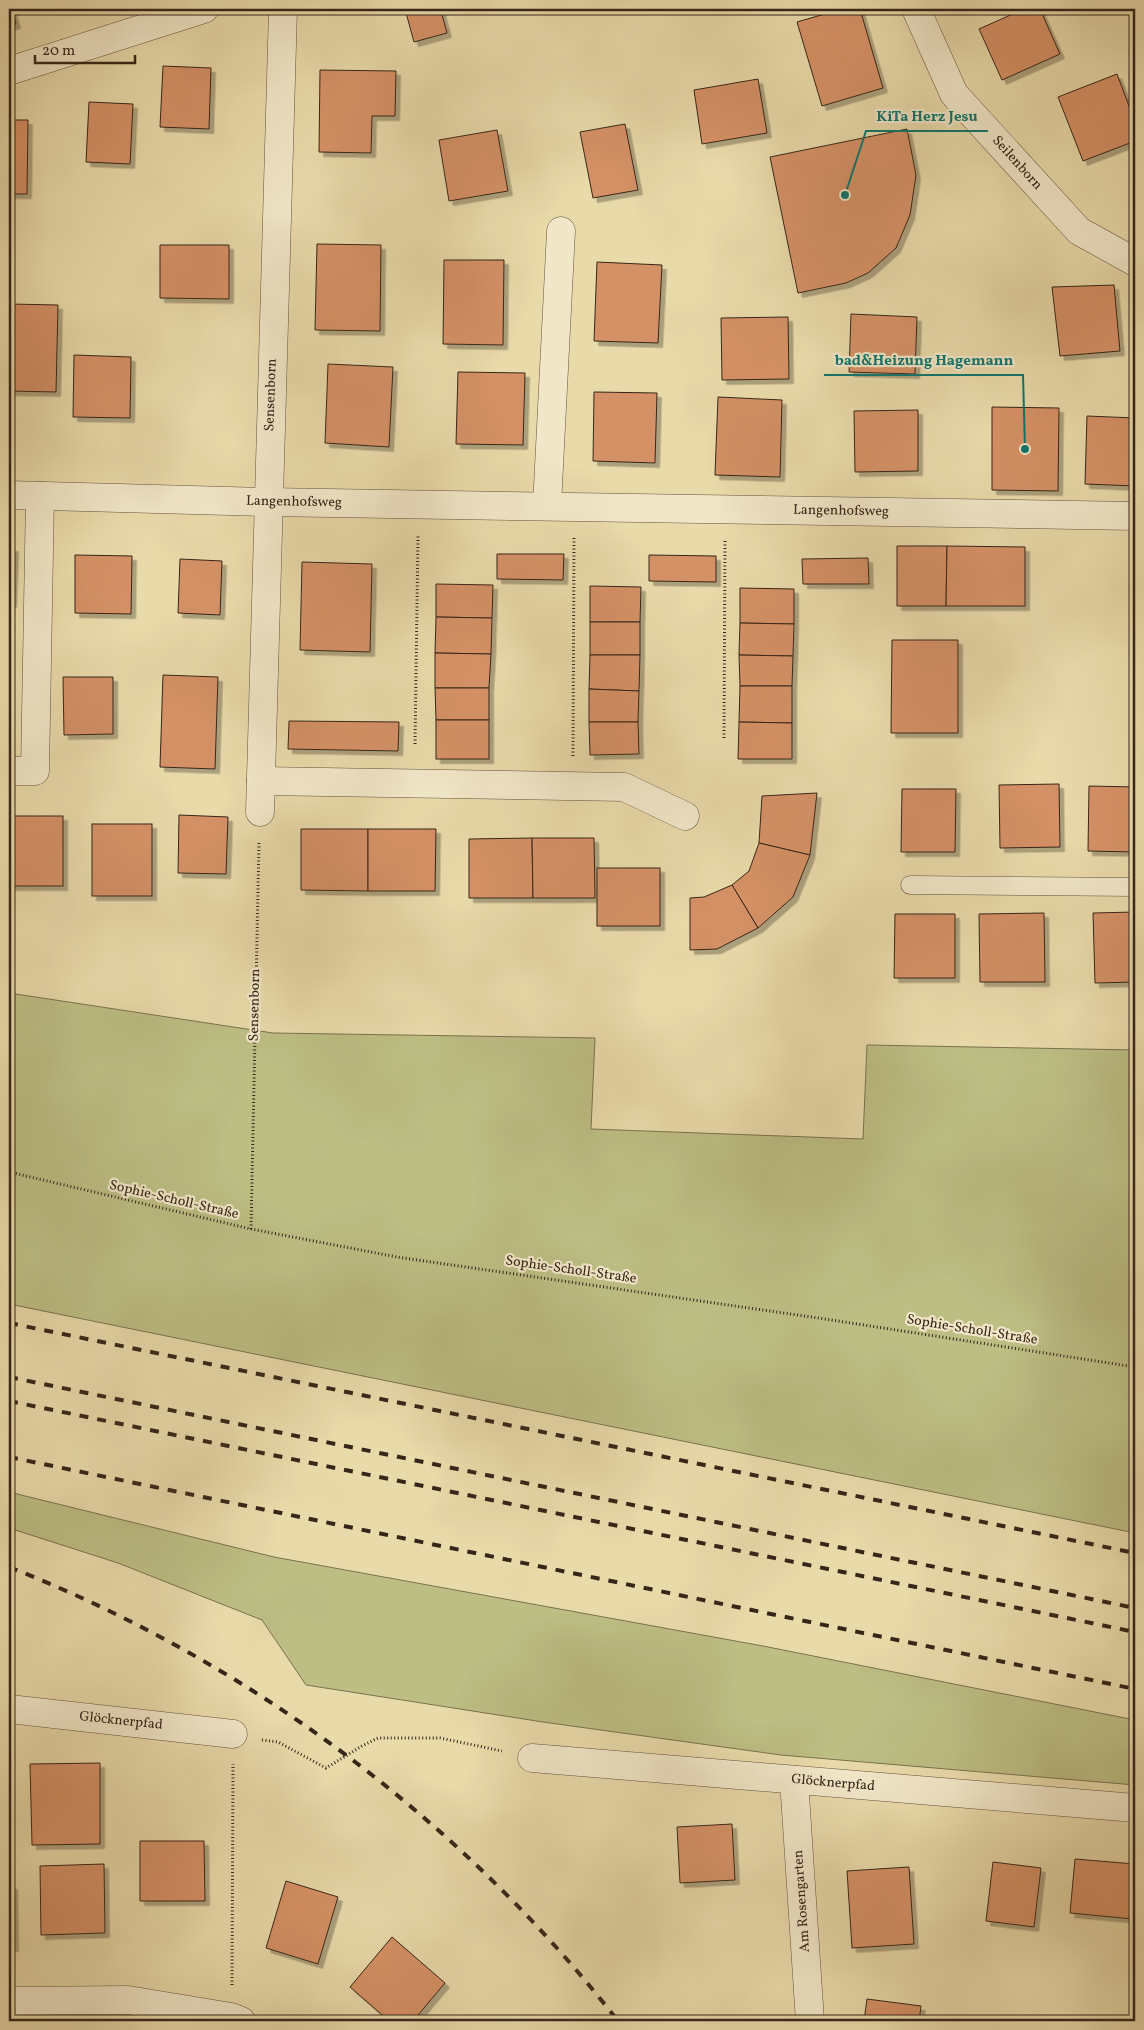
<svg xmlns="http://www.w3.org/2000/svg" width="1144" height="2030" font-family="Vollkorn,serif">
	<defs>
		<filter id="shadow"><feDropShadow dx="4.5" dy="4.5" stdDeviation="0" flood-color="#0004"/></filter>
	</defs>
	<rect width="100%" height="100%" fill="#e9daaa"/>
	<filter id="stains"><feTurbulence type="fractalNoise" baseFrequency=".004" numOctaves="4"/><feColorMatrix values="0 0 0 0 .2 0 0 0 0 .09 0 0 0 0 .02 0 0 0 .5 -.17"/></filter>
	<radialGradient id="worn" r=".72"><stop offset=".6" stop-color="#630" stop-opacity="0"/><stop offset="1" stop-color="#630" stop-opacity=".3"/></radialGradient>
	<g fill="#bcbe84" stroke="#7a724e">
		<path d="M 9,993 L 273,1033 L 595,1038 L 591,1129 L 863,1139 L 867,1045 L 1135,1050 L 1135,1533 L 9,1304 Z"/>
		<path d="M 9,1492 L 274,1557 L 763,1646 L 1135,1720 L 1135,1785 L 781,1755 L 543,1722 L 306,1685 L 262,1620 L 118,1563 L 9,1528 Z"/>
	</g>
	<g fill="#d59166" stroke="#372519" filter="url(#shadow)">
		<path d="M 9,9 L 12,9 L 16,24 L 9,26 Z"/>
		<path d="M 405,9 L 450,9 L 441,11 L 447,33 L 414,42 Z"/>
		<path d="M 842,9 L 860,9 L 883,88 L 822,106 L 797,22 Z"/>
		<path d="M 1024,9 L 1040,9 L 1060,54 L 1002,80 L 979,29 Z"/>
		<path d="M 163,66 L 211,68 L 209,129 L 160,127 Z"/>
		<path d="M 320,70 L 396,71 L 395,116 L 372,116 L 371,153 L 319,152 Z"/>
		<path d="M 1117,74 L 1135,122 L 1135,141 L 1083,161 L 1058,97 Z"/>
		<path d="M 758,79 L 767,133 L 702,144 L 694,90 Z"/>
		<path d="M 89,102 L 133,104 L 130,164 L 86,162 Z"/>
		<path d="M 9,120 L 28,120 L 27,194 L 9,194 Z"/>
		<path d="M 625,124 L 638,190 L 593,198 L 580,132 Z"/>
		<path d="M 907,129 L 916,175 L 910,215 L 896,248 L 868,273 L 846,283 L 798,293 L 770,157 Z"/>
		<path d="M 497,130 L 508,191 L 449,201 L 439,140 Z"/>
		<path d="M 317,244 L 381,245 L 380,331 L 315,330 Z"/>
		<path d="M 160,245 L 229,245 L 229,299 L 160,298 Z"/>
		<path d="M 444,260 L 504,260 L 503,345 L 443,344 Z"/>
		<path d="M 597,262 L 662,265 L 658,343 L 594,341 Z"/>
		<path d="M 1114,285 L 1120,351 L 1060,356 L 1052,287 Z"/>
		<path d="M 9,304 L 58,305 L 56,392 L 9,391 Z"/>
		<path d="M 851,314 L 917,317 L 915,374 L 849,372 Z"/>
		<path d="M 788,317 L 789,379 L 722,380 L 721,318 Z"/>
		<path d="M 74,355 L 131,357 L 130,418 L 73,417 Z"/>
		<path d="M 328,364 L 393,367 L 389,447 L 325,443 Z"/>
		<path d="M 458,372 L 525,373 L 523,445 L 456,444 Z"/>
		<path d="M 594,392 L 657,393 L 655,463 L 593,461 Z"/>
		<path d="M 718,397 L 782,400 L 780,477 L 715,475 Z"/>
		<path d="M 992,407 L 1059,408 L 1058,491 L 992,490 Z"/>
		<path d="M 918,410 L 918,471 L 855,472 L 854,411 Z"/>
		<path d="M 1087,416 L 1135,418 L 1135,486 L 1085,484 Z"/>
		<path d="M 897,546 L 947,546 L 946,606 L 897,606 Z"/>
		<path d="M 947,546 L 1025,547 L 1025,606 L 946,606 Z"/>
		<path d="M 9,547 L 14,547 L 12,603 L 9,603 Z"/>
		<path d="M 497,554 L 564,554 L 563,580 L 497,579 Z"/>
		<path d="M 75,555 L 132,556 L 131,614 L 75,613 Z"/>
		<path d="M 649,555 L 716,556 L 716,582 L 649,581 Z"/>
		<path d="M 868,558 L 869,584 L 803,584 L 802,559 Z"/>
		<path d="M 180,559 L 222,561 L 220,615 L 178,613 Z"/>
		<path d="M 302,562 L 372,564 L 370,652 L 300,650 Z"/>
		<path d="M 436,584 L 493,585 L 492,618 L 436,617 Z"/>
		<path d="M 590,586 L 641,587 L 640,622 L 590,622 Z"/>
		<path d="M 740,588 L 794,589 L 794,624 L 740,623 Z"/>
		<path d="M 436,617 L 492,618 L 491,654 L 435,653 Z"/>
		<rect x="590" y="622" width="50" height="33"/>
		<path d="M 740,623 L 794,624 L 793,656 L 739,655 Z"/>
		<path d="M 892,640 L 958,640 L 958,733 L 891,733 Z"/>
		<path d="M 435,653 L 491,654 L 489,688 L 435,688 Z"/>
		<path d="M 590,655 L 640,655 L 639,691 L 589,689 Z"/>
		<path d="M 739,655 L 793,656 L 792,686 L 740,686 Z"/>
		<path d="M 163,675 L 218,677 L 215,769 L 160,767 Z"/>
		<path d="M 63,677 L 113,677 L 113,734 L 64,735 Z"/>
		<path d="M 740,686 L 792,686 L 792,723 L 739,722 Z"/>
		<path d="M 435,688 L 489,688 L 489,720 L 436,720 Z"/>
		<path d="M 589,689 L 639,691 L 638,722 L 589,722 Z"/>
		<rect x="436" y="720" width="53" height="39"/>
		<path d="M 289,721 L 399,722 L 398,751 L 288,749 Z"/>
		<path d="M 589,722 L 638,722 L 639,754 L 590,755 Z"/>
		<path d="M 739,722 L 792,723 L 792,759 L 738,759 Z"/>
		<path d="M 1059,784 L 1060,847 L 1000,848 L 999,785 Z"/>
		<path d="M 1089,786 L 1135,787 L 1135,852 L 1088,851 Z"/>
		<path d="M 902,789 L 956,789 L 955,852 L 901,852 Z"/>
		<path d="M 817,793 L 810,855 L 759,843 L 762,796 Z"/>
		<path d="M 179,815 L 228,817 L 226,874 L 178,873 Z"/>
		<rect x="9" y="816" width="54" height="70"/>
		<rect x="92" y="824" width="60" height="72"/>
		<path d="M 301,829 L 368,829 L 368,891 L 301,890 Z"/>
		<path d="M 368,829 L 436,829 L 435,891 L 368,891 Z"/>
		<path d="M 532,838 L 533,898 L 469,898 L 469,839 Z"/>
		<path d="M 532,838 L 594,838 L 595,898 L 533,898 Z"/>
		<path d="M 759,843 L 810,855 L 793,897 L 758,928 L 732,885 L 749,871 Z"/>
		<rect x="597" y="868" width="63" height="58"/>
		<path d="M 732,885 L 758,928 L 717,949 L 690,950 L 690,898 L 704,897 Z"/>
		<path d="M 1135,912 L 1135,982 L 1095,983 L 1093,913 Z"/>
		<path d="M 1044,913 L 1045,982 L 980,982 L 979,914 Z"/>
		<path d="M 895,914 L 955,914 L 955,978 L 894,978 Z"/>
		<path d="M 100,1763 L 100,1844 L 32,1845 L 30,1764 Z"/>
		<path d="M 732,1824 L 735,1880 L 680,1883 L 677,1827 Z"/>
		<path d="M 140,1841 L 204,1841 L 205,1901 L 140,1901 Z"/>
		<path d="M 1075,1859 L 1135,1864 L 1133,1919 L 1070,1913 Z"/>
		<path d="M 993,1862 L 1041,1868 L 1034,1927 L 986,1921 Z"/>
		<path d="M 104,1864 L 105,1933 L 41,1935 L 40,1866 Z"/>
		<path d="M 909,1867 L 914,1944 L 852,1948 L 847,1871 Z"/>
		<path d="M 286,1881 L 338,1897 L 318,1964 L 266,1948 Z"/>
		<path d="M 9,1885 L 13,1885 L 14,1947 L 9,1947 Z"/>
		<path d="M 392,1937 L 445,1983 L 413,2021 L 389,2021 L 350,1987 Z"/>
		<path d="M 867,1999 L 921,2006 L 919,2021 L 864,2021 Z"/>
	</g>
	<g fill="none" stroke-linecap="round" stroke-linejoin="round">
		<defs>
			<path id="service" d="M 910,885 L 1135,887"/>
			<g id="minor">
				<path d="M 916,9 L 954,94 L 1079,231 L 1135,262"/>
				<path d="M 9,71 L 204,9"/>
				<path d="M 9,495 L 267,502 L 1135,516"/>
				<path d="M 547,506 L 561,231"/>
				<path d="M 9,771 L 35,771 L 40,496"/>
				<path d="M 261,781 L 624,787 L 685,816"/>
				<path d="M 260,812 L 283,9"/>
				<path d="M 9,1709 L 233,1734"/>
				<path d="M 532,1758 L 1135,1808"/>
				<path d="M 794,1780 L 810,2021"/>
				<path d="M 9,2001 L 128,2000 L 231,2017 L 241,2021"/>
			</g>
		</defs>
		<use href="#service" stroke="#64523d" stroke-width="19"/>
		<use href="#minor" stroke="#64523d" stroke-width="29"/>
		<g stroke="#372519" stroke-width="3" stroke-dasharray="1 2.5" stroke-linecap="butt">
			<path d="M 724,738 L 725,540"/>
			<path d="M 415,744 L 418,535"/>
			<path d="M 573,756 L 574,537"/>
			<path d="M 9,1172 L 251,1229 L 397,1257 L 825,1319 L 1135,1367"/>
			<path d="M 251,1229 L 259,842"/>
			<path d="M 262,1740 L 278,1742 L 326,1768 L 362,1746 L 378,1738 L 440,1738 L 502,1751"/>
			<path d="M 232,1985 L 233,1764"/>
		</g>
		<use href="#service" stroke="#f1e7c8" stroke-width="18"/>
		<use href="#minor" stroke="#f1e7c8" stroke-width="28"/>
		<g stroke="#372519" stroke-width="4" stroke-dasharray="9 9" stroke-linecap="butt">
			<path d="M 9,1323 L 1135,1553"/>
			<path d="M 9,1377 L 1135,1608"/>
			<path d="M 9,1401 L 1135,1632"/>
			<path d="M 9,1457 L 1135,1689"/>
			<path d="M 9,1567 C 248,1661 460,1819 618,2021"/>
		</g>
	</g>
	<g text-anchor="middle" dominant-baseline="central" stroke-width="4.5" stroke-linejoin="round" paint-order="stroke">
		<g font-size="14" fill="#372519" stroke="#f1e7c8">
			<text transform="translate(1017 163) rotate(48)">Seilenborn</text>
			<text transform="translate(271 395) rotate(-88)">Sensenborn</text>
			<text transform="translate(294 502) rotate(1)">Langenhofsweg</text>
			<text transform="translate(841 511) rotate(1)">Langenhofsweg</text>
			<text transform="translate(255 1005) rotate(-89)">Sensenborn</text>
			<text transform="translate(174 1200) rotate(13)">Sophie-Scholl-Straße</text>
			<text transform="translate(571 1270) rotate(8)">Sophie-Scholl-Straße</text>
			<text transform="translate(972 1330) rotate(9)">Sophie-Scholl-Straße</text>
			<text transform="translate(121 1721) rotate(6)">Glöcknerpfad</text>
			<text transform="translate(833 1783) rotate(5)">Glöcknerpfad</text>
			<text transform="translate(802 1901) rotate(-94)">Am Rosengarten</text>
		</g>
	</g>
	<path fill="none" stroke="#0f766e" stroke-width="2" d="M845 195L866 131H988M1025 449L1023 375H824"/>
	<g fill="#0f766e" stroke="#f1e7c8" stroke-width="2">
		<circle cx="845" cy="195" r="5"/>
		<circle cx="1025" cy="449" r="5"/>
	</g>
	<g font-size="15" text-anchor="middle" font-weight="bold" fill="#0f766e" stroke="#f1e7c8" stroke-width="4.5" stroke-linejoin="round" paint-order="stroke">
		<text x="927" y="121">KiTa Herz Jesu</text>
		<text x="924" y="365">bad&amp;Heizung Hagemann</text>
	</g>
	<rect width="1144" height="2030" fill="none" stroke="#e9daaa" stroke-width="30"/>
	<rect x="10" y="10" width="1124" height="2010" fill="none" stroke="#372519" stroke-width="2.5"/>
	<rect x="15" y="15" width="1114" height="2000" fill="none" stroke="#372519"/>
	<path d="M35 55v8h100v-8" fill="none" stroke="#372519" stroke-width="2.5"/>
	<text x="42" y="55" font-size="15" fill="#372519" stroke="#f1e7c8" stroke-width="4" paint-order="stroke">20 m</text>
	<rect width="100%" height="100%" filter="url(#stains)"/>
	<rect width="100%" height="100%" fill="url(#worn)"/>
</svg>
